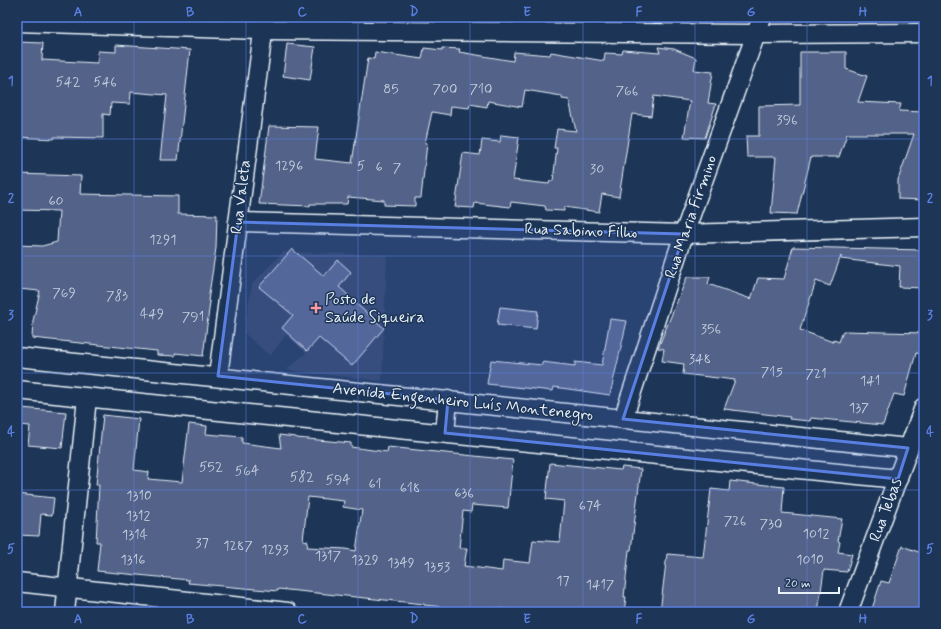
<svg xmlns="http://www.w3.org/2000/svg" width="941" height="629" font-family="Mynerve,sans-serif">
	<rect width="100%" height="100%" fill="#1d3557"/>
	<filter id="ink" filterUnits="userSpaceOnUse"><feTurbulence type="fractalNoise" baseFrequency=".025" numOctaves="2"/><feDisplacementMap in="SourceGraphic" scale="8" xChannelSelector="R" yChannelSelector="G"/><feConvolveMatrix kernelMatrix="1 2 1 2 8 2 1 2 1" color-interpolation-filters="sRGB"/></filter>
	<g filter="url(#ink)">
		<path fill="#2d4266" d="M 283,252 L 387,255 L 382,381 L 286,370 L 306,353 L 286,335 L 270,356 L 244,333 L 252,284 Z"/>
		<g fill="#526289" stroke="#e8f1f8" fill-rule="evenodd">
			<path d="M 17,42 L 43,43 L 42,60 L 97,63 L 98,51 L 116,52 L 116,45 L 190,50 L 178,160 L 160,160 L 167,95 L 131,92 L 130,104 L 111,103 L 110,115 L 103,114 L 103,138 L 54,137 L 54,139 L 17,137 Z"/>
			<path d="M 287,44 L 315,47 L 310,80 L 283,76 Z"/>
			<path d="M 658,47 L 674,49 L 696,58 L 694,70 L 713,72 L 708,103 L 716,104 L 705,138 L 684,137 L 690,101 L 654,96 L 651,116 L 632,114 L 619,197 L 602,194 L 599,212 L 564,207 L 564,211 L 546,210 L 545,206 L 511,202 L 510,207 L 475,203 L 474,208 L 455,207 L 463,153 L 480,155 L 482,140 L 500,142 L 501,135 L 519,137 L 513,180 L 549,184 L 550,181 L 553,181 L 557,148 L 554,148 L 557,129 L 576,131 L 569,100 L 562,99 L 562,96 L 525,90 L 522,107 L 488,101 L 487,107 L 470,104 L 469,108 L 451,106 L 450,115 L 432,112 L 425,143 L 427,143 L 421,198 L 415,198 L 415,206 L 384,205 L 384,200 L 348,197 L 347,204 L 310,204 L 310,206 L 259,204 L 269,126 L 319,127 L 315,159 L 352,163 L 368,58 L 374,59 L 375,52 L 422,59 L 424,48 L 442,50 L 442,48 L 460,49 L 459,52 L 513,61 L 514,52 L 550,55 L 551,52 L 604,61 L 605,53 L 622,54 L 623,50 L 660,53 Z"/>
			<path d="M 800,52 L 846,52 L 846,69 L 867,76 L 858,102 L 901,104 L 899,111 L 924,112 L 924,200 L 898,199 L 898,180 L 914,134 L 847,134 L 839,157 L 811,157 L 797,214 L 771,213 L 776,157 L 747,157 L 746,136 L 759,136 L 759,106 L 800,105 Z"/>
			<path d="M 17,174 L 81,176 L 80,194 L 178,196 L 178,214 L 217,215 L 216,248 L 208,301 L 210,302 L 203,356 L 175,353 L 175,356 L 157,355 L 157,351 L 32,338 L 33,321 L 40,291 L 18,289 L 20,268 L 17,268 L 17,245 L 42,246 L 57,242 L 59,211 L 17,210 Z"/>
			<path d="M 793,247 L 924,250 L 924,288 L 899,287 L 900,266 L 841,259 L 841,256 L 830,286 L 816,281 L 800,330 L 833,342 L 834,340 L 839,342 L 843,331 L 924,333 L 924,354 L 916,353 L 904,396 L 894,394 L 883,425 L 811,418 L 810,421 L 789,419 L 790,417 L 724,409 L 735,380 L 683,374 L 684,364 L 662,361 L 664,349 L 658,348 L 687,277 L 710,277 L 708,284 L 751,299 L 758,278 L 784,279 Z"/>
			<path d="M 292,249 L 324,276 L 338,260 L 351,272 L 339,287 L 348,295 L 347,296 L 384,328 L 352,366 L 319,338 L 307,351 L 282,328 L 293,315 L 259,287 Z"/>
			<path d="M 500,307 L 538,311 L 536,329 L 497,325 Z"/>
			<path d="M 610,319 L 627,321 L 610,395 L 554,387 L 553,391 L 487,384 L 491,360 L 542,365 L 542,362 L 575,366 L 575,362 L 602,365 Z"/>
			<path d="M 21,408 L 66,412 L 62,448 L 28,445 L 30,426 L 19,425 Z"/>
			<path d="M 103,415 L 139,419 L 134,470 L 149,472 L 148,479 L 182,482 L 189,424 L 207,426 L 206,434 L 242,437 L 242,443 L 281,448 L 279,435 L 296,437 L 297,438 L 351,443 L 351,447 L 387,452 L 388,447 L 513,460 L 508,508 L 472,505 L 471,512 L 463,511 L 459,548 L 467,548 L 464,566 L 502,571 L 503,560 L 530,563 L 533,540 L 560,542 L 564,501 L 546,499 L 550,463 L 621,470 L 622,467 L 641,469 L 631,550 L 629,550 L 624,597 L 626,597 L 624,612 L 539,612 L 496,608 L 495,612 L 478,610 L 477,612 L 441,612 L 442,607 L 424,605 L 424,604 L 278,589 L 278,591 L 188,583 L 189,580 L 97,571 L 100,542 L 96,542 L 99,485 L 96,485 ZM 308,497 L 344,501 L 343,507 L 362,510 L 356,551 L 346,549 L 307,547 L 308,541 L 303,540 Z"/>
			<path d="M 730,481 L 784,487 L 782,513 L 842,519 L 838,541 L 840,542 L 838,552 L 852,554 L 847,572 L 824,570 L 818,612 L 660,612 L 667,554 L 703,557 L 711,489 L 729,491 Z"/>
			<path d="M 17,494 L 54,498 L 52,515 L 41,514 L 39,536 L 17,535 Z"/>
			<path d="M 902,546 L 924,554 L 924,612 L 871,612 L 881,581 L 889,583 Z"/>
		</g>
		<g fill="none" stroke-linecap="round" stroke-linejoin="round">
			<defs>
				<g id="street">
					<path d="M 17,22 L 263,30 L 757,34 L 924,33"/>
					<path d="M 238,222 L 684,234 L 924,227"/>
					<path d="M 17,357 L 908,448"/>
					<path d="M 218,376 L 265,17"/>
					<path d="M 17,390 L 258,415 L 898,479"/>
					<path d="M 623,419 L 684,234 L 762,17"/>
					<path d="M 445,433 L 448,400"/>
					<path d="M 17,582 L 288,612"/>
					<path d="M 65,612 L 87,398"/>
					<path d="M 848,612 L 924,407"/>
				</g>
			</defs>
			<use href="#street" stroke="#e8f1f8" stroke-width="21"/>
			<use href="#street" stroke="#1d3557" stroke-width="18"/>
		</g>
	</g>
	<path fill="#5a7fe2" fill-opacity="0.2" stroke="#5a7fe2" stroke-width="3" stroke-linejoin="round" d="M 238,222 L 684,234 L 623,419 L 908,448 L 898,479 L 445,433 L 448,400 L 218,376 Z"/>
	<path fill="none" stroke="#5a7fe2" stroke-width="1" stroke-opacity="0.55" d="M 134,17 L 134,612M 246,17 L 246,612M 358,17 L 358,612M 470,17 L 470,612M 583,17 L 583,612M 695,17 L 695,612M 807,17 L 807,612M 17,139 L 924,139M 17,256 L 924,256M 17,373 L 924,373M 17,490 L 924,490"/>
	<path fill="#ff9aa2" stroke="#1d3557" stroke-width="1.5" d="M314 302h4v4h4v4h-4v4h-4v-4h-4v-4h4z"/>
	<g text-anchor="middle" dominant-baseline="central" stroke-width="3" stroke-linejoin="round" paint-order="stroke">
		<g font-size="14" fill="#c2cddc">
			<text x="68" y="82">542</text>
			<text x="105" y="82">546</text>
			<text x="391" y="89">85</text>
			<text x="445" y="89">700</text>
			<text x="481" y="89">710</text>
			<text x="627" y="91">766</text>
			<text x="787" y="120">396</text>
			<text x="289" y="166">1296</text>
			<text x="361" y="166">5</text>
			<text x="379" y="167">6</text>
			<text x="397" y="168">7</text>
			<text x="597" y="169">30</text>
			<text x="56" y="201">60</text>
			<text x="163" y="240">1291</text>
			<text x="64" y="293">769</text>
			<text x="117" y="296">783</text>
			<text x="152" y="314">449</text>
			<text x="193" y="317">791</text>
			<text x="711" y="329">356</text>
			<text x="700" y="359">348</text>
			<text x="772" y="372">715</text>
			<text x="816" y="374">721</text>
			<text x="870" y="381">141</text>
			<text x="859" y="408">137</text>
			<text x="211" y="467">552</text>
			<text x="247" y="471">564</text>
			<text x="302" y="477">582</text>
			<text x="338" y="480">594</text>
			<text x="375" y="484">61</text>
			<text x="410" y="488">618</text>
			<text x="464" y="493">636</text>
			<text x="139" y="496">1310</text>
			<text x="590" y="506">674</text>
			<text x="138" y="516">1312</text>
			<text x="735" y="521">726</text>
			<text x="771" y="524">730</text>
			<text x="816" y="534">1012</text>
			<text x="135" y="535">1314</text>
			<text x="202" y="543">37</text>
			<text x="238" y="546">1287</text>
			<text x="275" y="550">1293</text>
			<text x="328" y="556">1317</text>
			<text x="133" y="560">1316</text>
			<text x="365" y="560">1329</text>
			<text x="810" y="560">1010</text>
			<text x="401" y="563">1349</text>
			<text x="437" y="567">1353</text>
			<text x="563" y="581">17</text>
			<text x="600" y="585">1417</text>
		</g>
		<g font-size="16" fill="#e8f1f8" stroke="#1d3557">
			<text transform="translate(241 197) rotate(-83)">Rua Valeta</text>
			<text transform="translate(691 217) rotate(-71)">Rua Maria Firmino</text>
			<text transform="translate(581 231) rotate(2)">Rua Sabino Filho</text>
			<text transform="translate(463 402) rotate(6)">Avenida Engenheiro Luís Montenegro</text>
			<text transform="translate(886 510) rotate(-70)">Rua Tebas</text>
		</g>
		<g font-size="16" fill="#e8f1f8" stroke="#1d3557" text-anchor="start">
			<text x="325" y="299">Posto de<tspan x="325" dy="18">Saúde Siqueira</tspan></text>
		</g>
	</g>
	<rect width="941" height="629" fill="none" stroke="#1d3557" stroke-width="44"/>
	<path d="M779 587v6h60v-6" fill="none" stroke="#e8f1f8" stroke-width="2"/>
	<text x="785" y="587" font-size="12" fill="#e8f1f8" stroke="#1d3557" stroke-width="3" paint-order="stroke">20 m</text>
	<rect x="22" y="22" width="897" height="585" fill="none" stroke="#5a7fe2" stroke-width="1.5"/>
	<g font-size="13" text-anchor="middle" font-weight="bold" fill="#5a7fe2">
		<text x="78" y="16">A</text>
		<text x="190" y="16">B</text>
		<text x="302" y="16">C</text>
		<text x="414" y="16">D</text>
		<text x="527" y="16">E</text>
		<text x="639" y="16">F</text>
		<text x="751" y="16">G</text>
		<text x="863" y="16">H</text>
		<text x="11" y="85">1</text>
		<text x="930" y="85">1</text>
		<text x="11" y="202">2</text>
		<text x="930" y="202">2</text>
		<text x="11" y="319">3</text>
		<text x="930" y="319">3</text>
		<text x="11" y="436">4</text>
		<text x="930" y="436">4</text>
		<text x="11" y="553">5</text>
		<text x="930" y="553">5</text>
		<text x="78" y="623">A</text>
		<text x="190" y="623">B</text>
		<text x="302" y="623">C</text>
		<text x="414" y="623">D</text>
		<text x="527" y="623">E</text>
		<text x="639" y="623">F</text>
		<text x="751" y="623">G</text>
		<text x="863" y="623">H</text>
	</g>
</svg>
